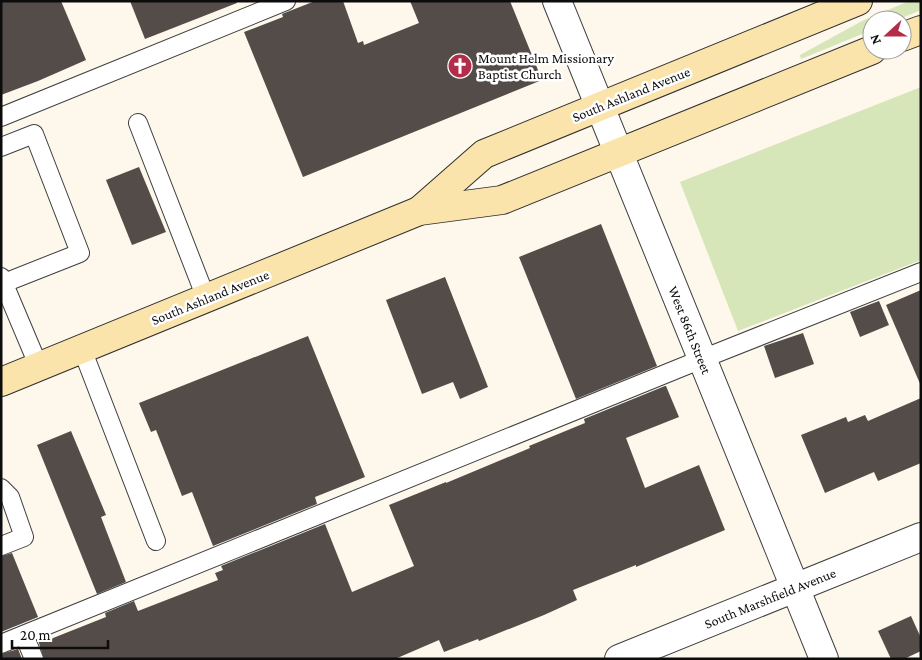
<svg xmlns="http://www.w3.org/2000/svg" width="922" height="660" font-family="'Crimson Pro',serif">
	<rect width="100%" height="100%" fill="#fef7ec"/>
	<g fill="#d7e6b8">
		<path d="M 909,1 L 921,1 L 921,10 L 897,20 L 872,20 L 872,30 L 801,59 L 800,55 L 862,21 Z"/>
		<path d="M 921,87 L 921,260 L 738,331 L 680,182 Z"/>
	</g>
	<g fill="#544c49">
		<path d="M 1,1 L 61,1 L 86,60 L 38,81 L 1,95 Z"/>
		<path d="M 130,1 L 236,1 L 237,3 L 145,39 Z"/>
		<path d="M 315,1 L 343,1 L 358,43 L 363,41 L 364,45 L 419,23 L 410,1 L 510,1 L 542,80 L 303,177 L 244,32 L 283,17 L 282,14 Z"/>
		<path d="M 139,167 L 166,232 L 132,245 L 106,180 Z"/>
		<path d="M 601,224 L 657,366 L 576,399 L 519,257 Z"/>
		<path d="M 445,277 L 488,387 L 460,399 L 453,382 L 422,394 L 386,300 Z"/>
		<path d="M 921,290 L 921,386 L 886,305 Z"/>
		<path d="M 879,301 L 889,325 L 860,337 L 850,312 Z"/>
		<path d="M 803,333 L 814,364 L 775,378 L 764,346 Z"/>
		<path d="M 308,336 L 365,477 L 315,497 L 317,504 L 213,546 L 192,492 L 182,496 L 156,430 L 151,432 L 139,403 Z"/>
		<path d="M 665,386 L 666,386 L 679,417 L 626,438 L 645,488 L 699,465 L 725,530 L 636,567 L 636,565 L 573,590 L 577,600 L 544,615 L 479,641 L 478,639 L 444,652 L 439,640 L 395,659 L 44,659 L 38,640 L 46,637 L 48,640 L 106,617 L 105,613 L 134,601 L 138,611 L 218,580 L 215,573 L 223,570 L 221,566 L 325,524 L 352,592 L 414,566 L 389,505 L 446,482 L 446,483 L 530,448 L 529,446 L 585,423 L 584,419 Z"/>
		<path d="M 921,398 L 921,463 L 878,481 L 874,472 L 825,493 L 801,435 L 846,417 L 848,422 L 865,415 L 868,421 Z"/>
		<path d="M 71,431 L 106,515 L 101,517 L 126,582 L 97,594 L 37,445 Z"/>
		<path d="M 12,553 L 38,617 L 1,632 L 1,556 Z"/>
		<path d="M 911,616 L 921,638 L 921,651 L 904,659 L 891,659 L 878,631 Z"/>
		<path d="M 18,649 L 22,659 L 1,659 L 1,654 Z"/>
	</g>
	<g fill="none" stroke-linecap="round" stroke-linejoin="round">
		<defs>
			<g id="lane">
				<path d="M 1,117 L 286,1"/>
				<path d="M 138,123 L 206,298"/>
				<path d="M 1,147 L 34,134 L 80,253 L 4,283"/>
				<path d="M 1,277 L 39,367"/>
				<path d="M 82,349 L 156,541"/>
				<path d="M 1,488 L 10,497 L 24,537 L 1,546"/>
				<path d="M 24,635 L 34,659"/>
				<path d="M 1,644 L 702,359 L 921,272"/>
			</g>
			<g id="street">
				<path d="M 557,1 L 824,659"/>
				<path d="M 619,659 L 921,537"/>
			</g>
			<g id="secondary">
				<path d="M 902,37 L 921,30"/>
				<path d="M 419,211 L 484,154 L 858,1"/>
				<path d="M 1,382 L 419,211 L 502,200 L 872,50"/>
			</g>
		</defs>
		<use href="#lane" stroke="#3f3f3f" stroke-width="20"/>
		<use href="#street" stroke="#3f3f3f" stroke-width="30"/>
		<use href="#secondary" stroke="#2e2e2e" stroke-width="30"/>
		<use href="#lane" stroke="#fff" stroke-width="18"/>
		<use href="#street" stroke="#fff" stroke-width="28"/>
		<use href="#secondary" stroke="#fae4ab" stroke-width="28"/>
	</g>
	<defs>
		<symbol id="church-disc" viewBox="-11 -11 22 22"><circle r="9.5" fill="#b32d4a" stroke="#fff"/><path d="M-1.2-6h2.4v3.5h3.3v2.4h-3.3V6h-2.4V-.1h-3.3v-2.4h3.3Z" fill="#fff"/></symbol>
	</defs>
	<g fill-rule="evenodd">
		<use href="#church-disc" x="446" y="52" width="28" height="28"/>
	</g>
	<g text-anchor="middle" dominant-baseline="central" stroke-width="5" stroke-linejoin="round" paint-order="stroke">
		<g font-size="14" fill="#0c0c0c" stroke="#fff" text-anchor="start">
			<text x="478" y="58">Mount Helm Missionary<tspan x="478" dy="16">Baptist Church</tspan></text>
		</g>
		<g font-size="14" fill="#0c0c0c" stroke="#fff">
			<text transform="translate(631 94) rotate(-22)">South Ashland Avenue</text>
			<text transform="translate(210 297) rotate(-22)">South Ashland Avenue</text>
			<text transform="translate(690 330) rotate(68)">West 86th Street</text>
			<text transform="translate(770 598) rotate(-22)">South Marshfield Avenue</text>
		</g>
	</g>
	<rect width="922" height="660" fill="none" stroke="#0c0c0c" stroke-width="5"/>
	<g transform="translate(887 35) rotate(249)"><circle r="24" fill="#ffffff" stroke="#9e9e9e"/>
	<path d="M0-4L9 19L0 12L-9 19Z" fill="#b32d4a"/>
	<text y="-8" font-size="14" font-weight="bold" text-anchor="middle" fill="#0c0c0c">N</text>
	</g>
	<path d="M12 640v8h96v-8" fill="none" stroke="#0c0c0c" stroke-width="2.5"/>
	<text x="20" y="640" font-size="15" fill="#0c0c0c" stroke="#ffffff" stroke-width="4" paint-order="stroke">20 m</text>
</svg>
